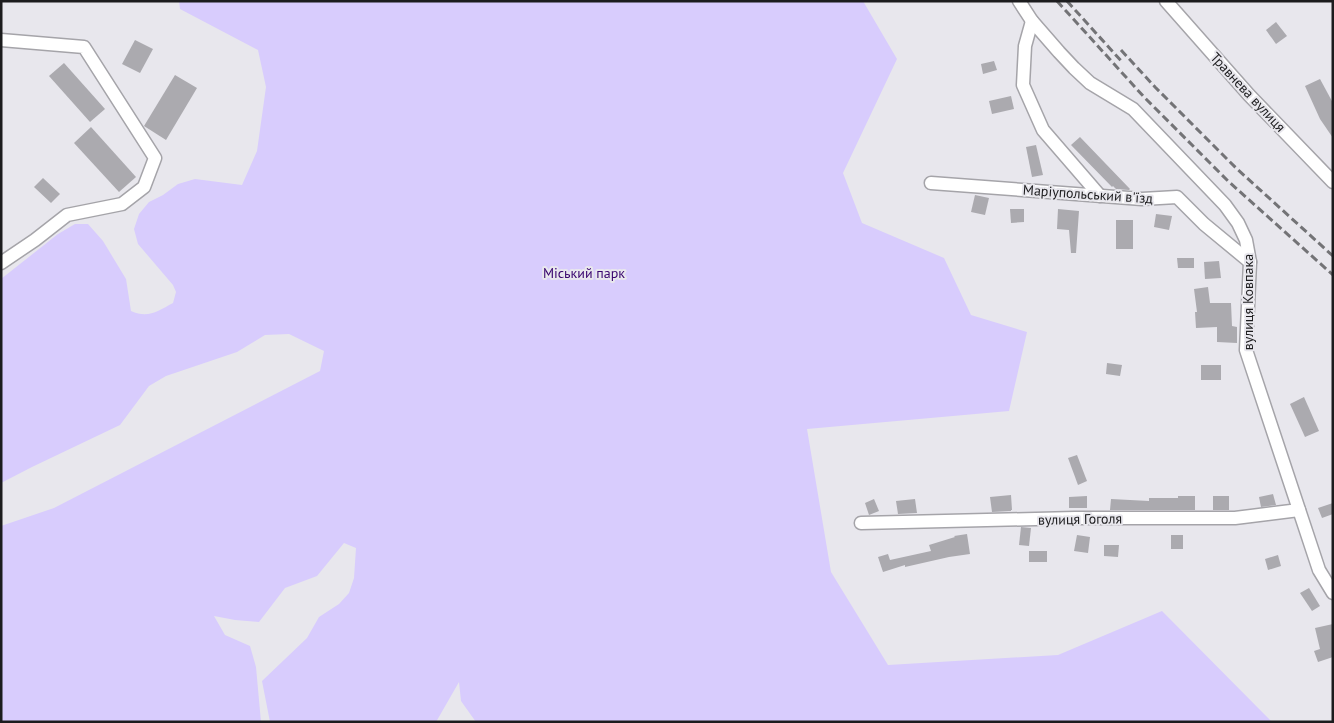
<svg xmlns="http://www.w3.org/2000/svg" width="1334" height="723" font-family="'PT Sans',sans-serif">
	<rect width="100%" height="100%" fill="#e8e7ed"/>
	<path fill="#d8ccfd" d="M 179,1 L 863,1 L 897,59 L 843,173 L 862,223 L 944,258 L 971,315 L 1027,332 L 1009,411 L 807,429 L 831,572 L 888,665 L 1058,655 L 1162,611 L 1272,722 L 476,722 L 461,701 L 459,682 L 436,722 L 270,722 L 262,681 L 307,638 L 319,617 L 339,604 L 349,593 L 354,578 L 356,548 L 344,543 L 317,576 L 285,588 L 259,622 L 235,620 L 214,616 L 225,635 L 250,646 L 256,667 L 261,722 L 1,722 L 1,526 L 54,508 L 320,371 L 324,351 L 289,334 L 265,335 L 237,352 L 166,376 L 149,386 L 120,425 L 32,467 L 1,483 L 1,279 L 58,234 L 75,224 L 88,224 L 103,241 L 126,279 L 131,311 C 148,319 158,311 173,303 L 176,292 L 173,285 L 138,244 L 134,229 L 139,214 L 149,202 L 163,195 L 178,184 L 195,179 L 242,185 L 257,151 L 266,87 L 258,50 L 180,9 Z"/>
	<g fill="#abaaaf">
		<path d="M 1276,22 L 1287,36 L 1276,44 L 1266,30 Z"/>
		<path d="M 135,40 L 153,49 L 140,73 L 122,64 Z"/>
		<path d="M 994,61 L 997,70 L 983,74 L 981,64 Z"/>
		<path d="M 64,63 L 105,109 L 90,122 L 49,76 Z"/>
		<path d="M 175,75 L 197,88 L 166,140 L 144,126 Z"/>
		<path d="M 1320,79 L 1333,103 L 1333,138 L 1320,119 L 1305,86 Z"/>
		<path d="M 1011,96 L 1014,109 L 992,114 L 989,101 Z"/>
		<path d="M 91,127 L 136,177 L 119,192 L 74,143 Z"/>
		<path d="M 1080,137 L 1130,189 L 1129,190 L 1116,189 L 1113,186 L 1112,187 L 1071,145 Z"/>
		<path d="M 1036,145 L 1043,175 L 1032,177 L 1026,147 Z"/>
		<path d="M 43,178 L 60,194 L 51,203 L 34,187 Z"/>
		<path d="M 975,195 L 989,198 L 985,215 L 971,212 Z"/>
		<path d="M 1010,209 L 1024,209 L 1024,222 L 1011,223 Z"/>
		<path d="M 1058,209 L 1079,211 L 1076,253 L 1071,253 L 1069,230 L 1057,229 Z"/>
		<path d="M 1156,214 L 1172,216 L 1169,230 L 1154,227 Z"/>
		<rect x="1116" y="220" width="17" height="29"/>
		<path d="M 1177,258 L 1194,258 L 1194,268 L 1178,268 Z"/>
		<path d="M 1219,261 L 1221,278 L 1205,279 L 1204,262 Z"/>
		<path d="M 1208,287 L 1210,303 L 1231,303 L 1232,326 L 1237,327 L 1237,343 L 1217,342 L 1217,327 L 1196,328 L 1195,312 L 1197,312 L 1194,289 Z"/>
		<path d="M 1107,363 L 1122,365 L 1120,376 L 1106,374 Z"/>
		<rect x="1201" y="365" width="20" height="15"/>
		<path d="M 1304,397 L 1319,431 L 1305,437 L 1290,404 Z"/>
		<path d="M 1077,455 L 1087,481 L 1078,485 L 1068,458 Z"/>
		<path d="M 1273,494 L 1276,505 L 1261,507 L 1259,497 Z"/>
		<path d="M 1011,495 L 1012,510 L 1011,510 L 1011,511 L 992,512 L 990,497 Z"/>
		<path d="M 1087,496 L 1087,508 L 1069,508 L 1069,497 Z"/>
		<path d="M 1178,496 L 1195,496 L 1195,510 L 1110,510 L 1111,499 L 1149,501 L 1149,498 L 1178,498 Z"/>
		<rect x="1213" y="496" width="16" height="14"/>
		<path d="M 874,499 L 879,511 L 869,515 L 865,503 Z"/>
		<path d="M 915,499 L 917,513 L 898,514 L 896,501 Z"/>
		<path d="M 1333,503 L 1333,514 L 1322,518 L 1318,508 Z"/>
		<path d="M 1021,527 L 1031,528 L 1029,546 L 1019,545 Z"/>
		<path d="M 967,534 L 970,554 L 949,557 L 905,567 L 905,565 L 883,572 L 878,557 L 888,554 L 890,560 L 931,551 L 929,545 L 955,537 L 954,536 Z"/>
		<path d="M 1077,535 L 1090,537 L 1088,553 L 1074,551 Z"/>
		<rect x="1171" y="535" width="12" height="14"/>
		<path d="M 1104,545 L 1119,545 L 1118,557 L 1104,556 Z"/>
		<rect x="1029" y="551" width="18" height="11"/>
		<path d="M 1278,555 L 1281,566 L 1268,570 L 1265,559 Z"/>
		<path d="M 1309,588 L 1320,606 L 1312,611 L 1300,593 Z"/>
		<path d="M 1333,624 L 1333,657 L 1318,662 L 1314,651 L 1320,649 L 1315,628 Z"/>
	</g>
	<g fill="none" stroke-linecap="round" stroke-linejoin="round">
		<defs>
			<g id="minor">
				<path d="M 1019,1 L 1032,21 L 1059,52 L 1074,68 L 1090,83 L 1133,109 L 1225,205 L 1238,223 L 1246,240 L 1250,262 L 1246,350 L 1319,570 L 1333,593"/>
				<path d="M 1166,1 L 1249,95 L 1333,182"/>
				<path d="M 1032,21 L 1025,46 L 1023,85 L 1043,130 L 1100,196"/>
				<path d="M 1,40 L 84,47 L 155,158 L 144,187 L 122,204 L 67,215 L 35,240 L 1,263"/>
				<path d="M 931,183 L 1142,199 L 1177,197 L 1204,224 L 1250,262"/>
				<path d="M 861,523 L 1075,518 L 1235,518 L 1299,510"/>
			</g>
		</defs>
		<use href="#minor" stroke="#a5a4a9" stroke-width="15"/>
		<use href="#minor" stroke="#fff" stroke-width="12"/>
		<g stroke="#737376" stroke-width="3" stroke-dasharray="8 4" stroke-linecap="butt">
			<path d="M 1057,1 L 1144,97 L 1228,181 L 1333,275"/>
			<path d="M 1067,1 L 1123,63"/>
			<path d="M 1121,50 L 1155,87 L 1236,168 L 1333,256"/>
		</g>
	</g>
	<g text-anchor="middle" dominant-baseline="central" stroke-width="4" stroke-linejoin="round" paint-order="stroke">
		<g font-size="14" fill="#1c1c1e" stroke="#e8e7ed">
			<text transform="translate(1248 92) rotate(47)">Травнева вулиця</text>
			<text transform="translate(1088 194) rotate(4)">Маріупольський в'їзд</text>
			<text transform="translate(1248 302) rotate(-90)">вулиця Ковпака</text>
			<text transform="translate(1080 519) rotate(-1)">вулиця Гоголя</text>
		</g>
		<g font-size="14" fill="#38046e" stroke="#e8e7ed">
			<text x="584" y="273">Міський парк</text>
		</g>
	</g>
	<rect width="1334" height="723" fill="none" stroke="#1c1c1e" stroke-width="5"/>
</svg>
